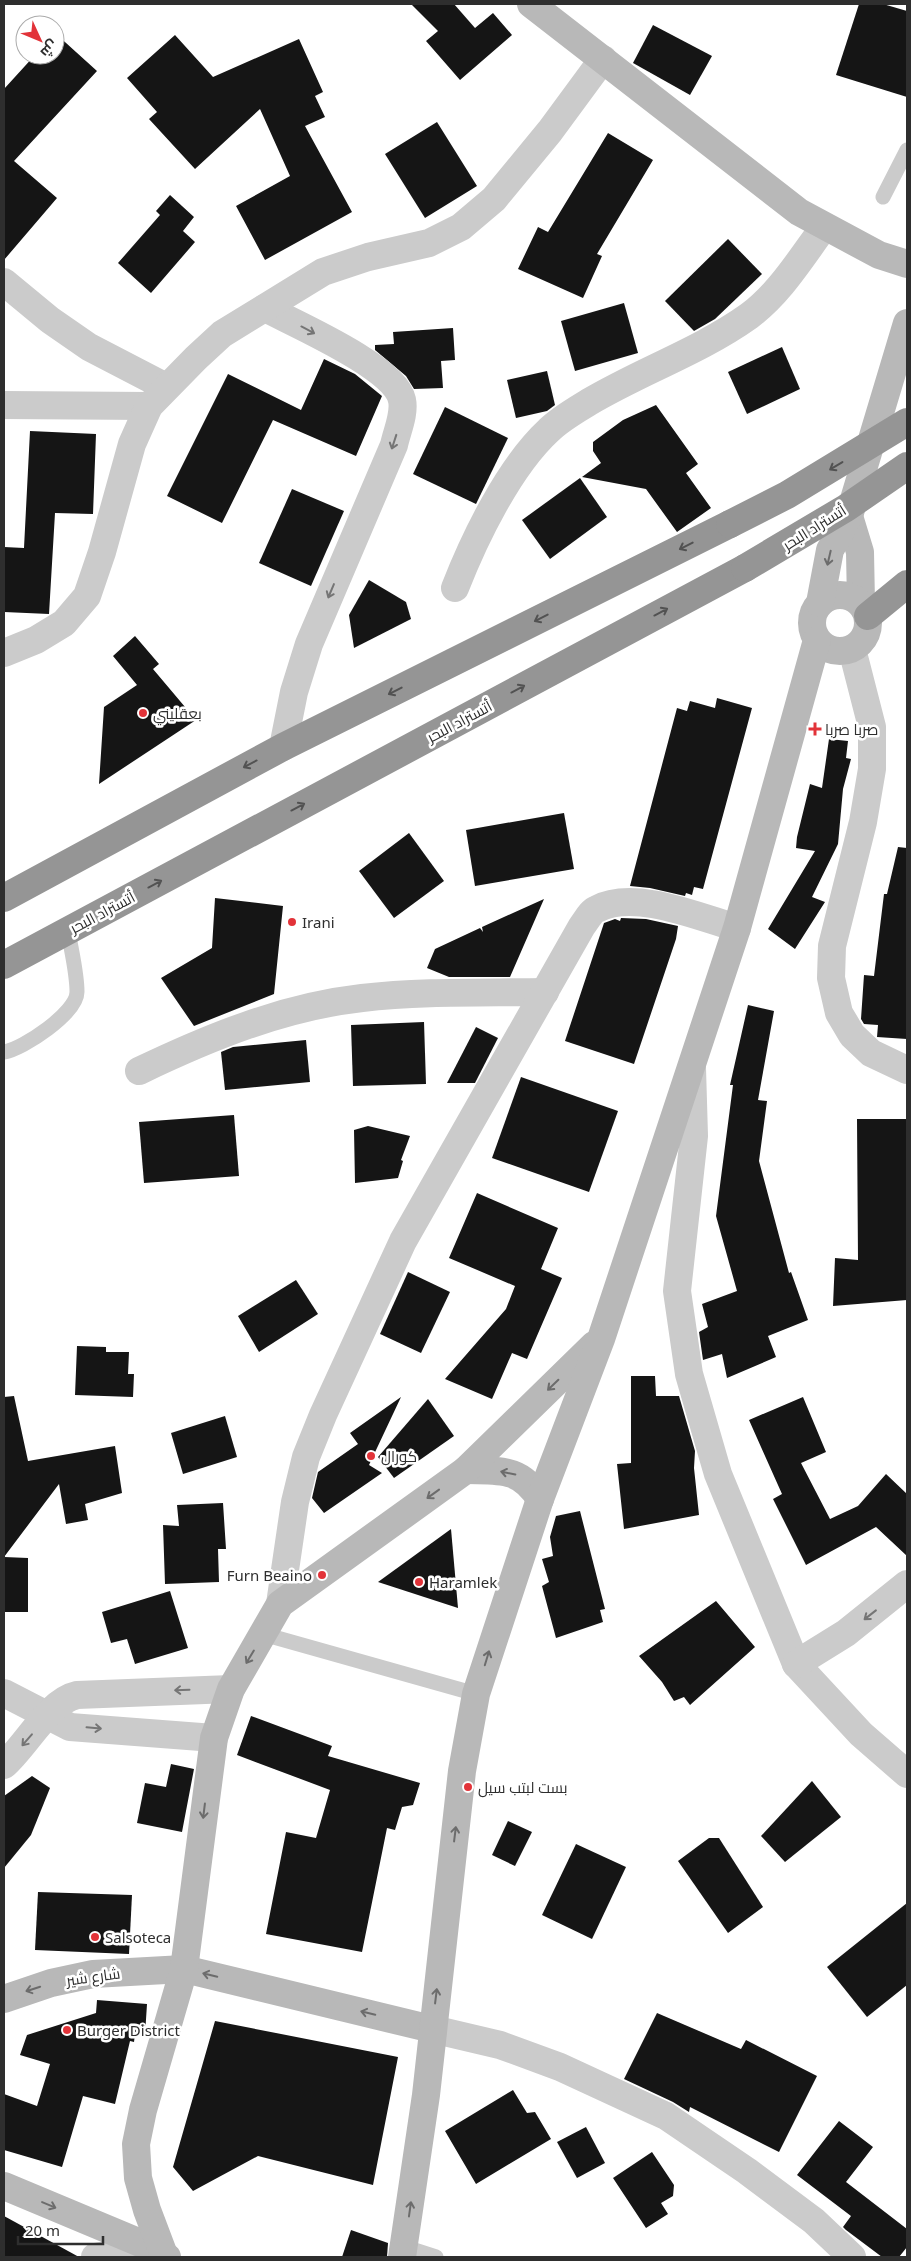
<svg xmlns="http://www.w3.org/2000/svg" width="911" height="2261" font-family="'Noto Sans',Cairo,sans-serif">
	<rect width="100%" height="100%" fill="#fff"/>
	<g fill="#151515">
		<path d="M 411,4 L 454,4 L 475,28 L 493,13 L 512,35 L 460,80 L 426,41 L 438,31 Z"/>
		<path d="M 859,4 L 883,4 L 907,11 L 907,97 L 836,75 Z"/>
		<path d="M 653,25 L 712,56 L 690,95 L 633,63 Z"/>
		<path d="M 55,33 L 97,71 L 14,161 L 57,198 L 4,260 L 4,89 L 35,55 L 55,55 Z"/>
		<path d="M 175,35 L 213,77 L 299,39 L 323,92 L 315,96 L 325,117 L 305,126 L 352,212 L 265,260 L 236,206 L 290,176 L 260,109 L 195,169 L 149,119 L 157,112 L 127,78 Z"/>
		<path d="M 437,122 L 477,186 L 425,218 L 385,154 Z"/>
		<path d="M 608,133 L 653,160 L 597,254 L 602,256 L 583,298 L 518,269 L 538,227 L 548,232 Z"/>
		<path d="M 170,195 L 194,217 L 183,231 L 195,242 L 151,293 L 118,263 L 160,215 L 156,211 Z"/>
		<path d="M 728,239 L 762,274 L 715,319 L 694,331 L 665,301 Z"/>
		<path d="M 624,303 L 638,353 L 575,371 L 561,321 Z"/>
		<path d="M 453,328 L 455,360 L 441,361 L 443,388 L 414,389 L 406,376 L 375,350 L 375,345 L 394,344 L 393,332 Z"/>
		<path d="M 782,347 L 800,389 L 747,414 L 728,372 Z"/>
		<path d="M 324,359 L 355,374 L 382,396 L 356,456 L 273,420 L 222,523 L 167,496 L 228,374 L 301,410 Z"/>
		<path d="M 547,371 L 555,405 L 547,411 L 516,418 L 507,380 Z"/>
		<path d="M 656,405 L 698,464 L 686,473 L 711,508 L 677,532 L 646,489 L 582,477 L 601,463 L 593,451 L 593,442 L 623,420 Z"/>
		<path d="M 445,407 L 508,438 L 476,504 L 413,474 Z"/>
		<path d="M 30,431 L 96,434 L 93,514 L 55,513 L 49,614 L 4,612 L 4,547 L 24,548 Z"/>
		<path d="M 580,478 L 607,517 L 550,559 L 522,520 Z"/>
		<path d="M 292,489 L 344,511 L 311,586 L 259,563 Z"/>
		<path d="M 369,580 L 406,602 L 411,619 L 354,648 L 349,615 Z"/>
		<path d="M 135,636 L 159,664 L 153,669 L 196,720 L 99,784 L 104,707 L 137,685 L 113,656 Z"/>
		<path d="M 717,698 L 752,708 L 703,889 L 694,887 L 692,895 L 686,893 L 685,896 L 650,888 L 630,886 L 677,708 L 687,711 L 690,701 L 715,708 Z"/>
		<path d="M 829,739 L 848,741 L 846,758 L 851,759 L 843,789 L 838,844 L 812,897 L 825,902 L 795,949 L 768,929 L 815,851 L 796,848 L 797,837 L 810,784 L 822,788 Z"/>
		<path d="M 564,813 L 574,869 L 475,886 L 466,830 Z"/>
		<path d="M 409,833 L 444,881 L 394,918 L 359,871 Z"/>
		<path d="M 898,847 L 907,848 L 907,1039 L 877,1037 L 878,1025 L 864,1024 L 861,1019 L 864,975 L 874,976 L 884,894 L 887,894 Z"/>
		<path d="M 215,898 L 283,906 L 274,994 L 194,1026 L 161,978 L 212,948 Z"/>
		<path d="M 544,899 L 510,977 L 449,977 L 427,968 L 435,949 L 480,928 L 483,932 L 482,927 Z"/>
		<path d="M 621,918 L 646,919 L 678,926 L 676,939 L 634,1064 L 565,1041 L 604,923 L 615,919 L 620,921 Z"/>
		<path d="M 748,1005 L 774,1011 L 758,1100 L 767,1101 L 759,1161 L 789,1273 L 791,1272 L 808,1320 L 768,1336 L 776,1357 L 727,1378 L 722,1354 L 703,1360 L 699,1332 L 708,1327 L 702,1304 L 737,1291 L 716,1216 L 733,1085 L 730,1085 Z"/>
		<path d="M 424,1022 L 426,1084 L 353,1086 L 351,1025 Z"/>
		<path d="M 476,1027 L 498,1038 L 475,1083 L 447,1083 Z"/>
		<path d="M 306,1040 L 310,1082 L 225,1090 L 221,1052 L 233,1047 Z"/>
		<path d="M 521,1077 L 618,1111 L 589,1192 L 492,1158 Z"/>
		<path d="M 234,1115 L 239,1176 L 144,1183 L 139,1122 Z"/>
		<path d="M 857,1119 L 907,1119 L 907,1300 L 833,1306 L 835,1258 L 858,1260 Z"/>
		<path d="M 368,1126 L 410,1136 L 401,1160 L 403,1161 L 398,1178 L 355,1183 L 354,1130 Z"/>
		<path d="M 477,1193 L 558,1228 L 541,1269 L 562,1278 L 527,1359 L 512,1353 L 492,1399 L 445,1379 L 506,1309 L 515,1286 L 449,1258 Z"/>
		<path d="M 408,1272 L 450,1292 L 421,1353 L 380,1334 Z"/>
		<path d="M 296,1280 L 318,1314 L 259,1352 L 238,1316 Z"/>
		<path d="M 77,1346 L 106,1347 L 106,1352 L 129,1352 L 128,1374 L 134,1374 L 133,1397 L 75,1395 Z"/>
		<path d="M 631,1376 L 655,1376 L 656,1396 L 679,1396 L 695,1451 L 694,1468 L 699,1515 L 624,1529 L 617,1464 L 631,1463 Z"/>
		<path d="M 14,1396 L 28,1461 L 115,1446 L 122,1493 L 85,1504 L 88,1520 L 66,1524 L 59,1484 L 4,1557 L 28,1558 L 28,1612 L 4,1612 L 4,1397 Z"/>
		<path d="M 401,1397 L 369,1465 L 382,1473 L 324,1513 L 312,1498 L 318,1472 L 358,1444 L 350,1433 Z"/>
		<path d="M 803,1397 L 826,1452 L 801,1463 L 830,1519 L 858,1506 L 886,1474 L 907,1494 L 907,1556 L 876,1527 L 806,1565 L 773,1499 L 782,1494 L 749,1420 Z"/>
		<path d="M 428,1399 L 454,1436 L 394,1478 L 378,1457 Z"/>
		<path d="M 225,1416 L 237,1457 L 183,1474 L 171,1433 Z"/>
		<path d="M 223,1503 L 226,1549 L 218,1549 L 219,1582 L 165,1584 L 163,1525 L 179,1526 L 177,1505 Z"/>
		<path d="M 580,1511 L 605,1609 L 600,1610 L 603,1622 L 556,1638 L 542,1586 L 549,1582 L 542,1559 L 553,1556 L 550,1537 L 556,1516 Z"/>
		<path d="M 451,1529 L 458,1608 L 378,1582 Z"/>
		<path d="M 170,1591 L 188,1648 L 135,1664 L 127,1639 L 111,1643 L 102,1612 Z"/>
		<path d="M 716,1601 L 755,1647 L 690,1705 L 684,1697 L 674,1701 L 662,1682 L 639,1656 Z"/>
		<path d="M 251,1716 L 332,1746 L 328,1756 L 420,1783 L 413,1805 L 402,1807 L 395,1830 L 387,1828 L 362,1952 L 266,1934 L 286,1832 L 316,1838 L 330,1790 L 237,1755 Z"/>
		<path d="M 171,1764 L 194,1769 L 182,1832 L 137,1823 L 145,1783 L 166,1787 Z"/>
		<path d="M 32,1776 L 50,1788 L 31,1835 L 4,1868 L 4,1796 Z"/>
		<path d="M 812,1781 L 841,1817 L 785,1862 L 761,1836 Z"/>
		<path d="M 508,1821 L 532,1832 L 515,1866 L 492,1855 Z"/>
		<path d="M 709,1838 L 719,1838 L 763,1907 L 728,1933 L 678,1861 Z"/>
		<path d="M 576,1844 L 626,1867 L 592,1939 L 542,1915 Z"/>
		<path d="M 38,1892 L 132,1895 L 129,1954 L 35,1950 Z"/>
		<path d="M 907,1903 L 907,1985 L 867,2017 L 827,1967 Z"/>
		<path d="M 97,2000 L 147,2004 L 145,2035 L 135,2034 L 134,2042 L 130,2041 L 115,2104 L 83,2096 L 62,2167 L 4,2150 L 4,2094 L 37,2106 L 50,2064 L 20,2055 L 27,2035 L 96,2013 Z"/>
		<path d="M 657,2013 L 741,2049 L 746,2040 L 817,2076 L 779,2152 L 690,2107 L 689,2112 L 673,2102 L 624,2079 Z"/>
		<path d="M 215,2021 L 398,2057 L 373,2185 L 258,2156 L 193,2191 L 173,2167 Z"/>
		<path d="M 513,2090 L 527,2113 L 535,2112 L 551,2139 L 476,2184 L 445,2131 Z"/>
		<path d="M 839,2121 L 873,2147 L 846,2182 L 907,2229 L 907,2247 L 899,2257 L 882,2257 L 846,2230 L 843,2227 L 851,2216 L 797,2175 Z"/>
		<path d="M 586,2127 L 605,2163 L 577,2178 L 557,2142 Z"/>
		<path d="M 652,2152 L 674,2185 L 673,2196 L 661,2203 L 668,2214 L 646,2228 L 613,2178 Z"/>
		<path d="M 4,2216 L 79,2257 L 4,2257 Z"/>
		<path d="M 351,2230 L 388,2243 L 387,2257 L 342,2257 Z"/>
	</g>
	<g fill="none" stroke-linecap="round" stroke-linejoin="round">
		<g stroke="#cbcbcb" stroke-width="15">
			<path d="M 883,197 L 907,150"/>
			<path d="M 4,1052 C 23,1049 77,1013 77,992 C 77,972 71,950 68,930"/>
			<path d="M 263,1634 L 476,1694"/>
			<path d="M 405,2247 L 436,2257"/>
		</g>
		<g stroke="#cbcbcb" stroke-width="28">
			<path d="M 4,282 L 50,320 L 89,347 L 166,387"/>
			<path d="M 265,308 C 295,324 395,367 402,400 C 405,414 397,431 394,445 L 309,644 L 294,692 L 283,747"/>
			<path d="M 4,405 L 149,406"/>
			<path d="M 455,588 C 475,537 509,467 549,430 C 560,419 576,410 589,402 C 641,371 700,351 749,316 C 780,293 801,258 824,227"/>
			<path d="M 4,653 L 36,640 L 64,623 L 87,596 L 102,552 L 132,444 L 149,406 L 196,358 L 222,334 L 323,272 L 368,257 L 429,243 L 461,227 L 494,199 L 550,131 L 603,59"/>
			<path d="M 139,1071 C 210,1037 283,1007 362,998 C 422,991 484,993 545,992"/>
			<path d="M 280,1604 L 295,1502 L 306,1457 L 323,1415 L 403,1241 L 582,926 C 586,921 591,911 597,909 C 634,889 699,917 737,928"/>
		</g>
		<g stroke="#cbcbcb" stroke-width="28">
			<path d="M 852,649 L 872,727 L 872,769 L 863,822 L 832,946 L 831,978 L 839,1013 L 852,1035 L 871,1053 L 907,1070"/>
			<path d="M 692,1068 L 694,1136 L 677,1291 L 689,1374 L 718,1474 L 796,1664 L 861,1734 L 907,1774"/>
			<path d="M 796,1664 L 846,1633 L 907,1584"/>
			<path d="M 4,1693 L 70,1727 L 214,1738"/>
			<path d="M 4,1765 C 26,1746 49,1701 77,1695 L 231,1689"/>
			<path d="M 432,2029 L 500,2045 L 560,2067 L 666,2116 L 747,2171 L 814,2221 L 852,2257"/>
			<path d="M 95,2257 L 150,2247"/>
		</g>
		<g stroke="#b8b8b8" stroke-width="28">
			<path d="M 531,4 L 799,212 L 879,255 L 907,264"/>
			<path d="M 849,516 L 860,552 L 861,603"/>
			<circle cx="840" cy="623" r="28"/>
			<path d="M 820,603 L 830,550 L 849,516 L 907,323"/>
			<path d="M 466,1470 C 500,1471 520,1467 540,1499"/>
			<path d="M 4,1999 L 51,1983 L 93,1974 L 184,1969 L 432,2029"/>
			<path d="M 4,2186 L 150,2247 L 167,2257"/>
			<path d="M 164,2255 L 147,2210 L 138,2178 L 136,2144 L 143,2110 L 184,1969 L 214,1738 L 231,1689 L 280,1604 L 466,1470 L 594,1345"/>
			<path d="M 402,2257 L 426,2095 L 462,1771 L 476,1694 L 540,1499 L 601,1339 L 737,928 L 817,640"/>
		</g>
		<g stroke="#959595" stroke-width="28">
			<path d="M 868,616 L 907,584"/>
			<path d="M 4,898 L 283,747 L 730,524"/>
			<path d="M 4,965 L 745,568"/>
		</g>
		<g stroke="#959595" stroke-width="28">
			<path d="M 730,524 L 787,495 L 907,422"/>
			<path d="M 745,568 L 846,508 L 907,466"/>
		</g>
	</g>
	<defs><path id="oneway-shaft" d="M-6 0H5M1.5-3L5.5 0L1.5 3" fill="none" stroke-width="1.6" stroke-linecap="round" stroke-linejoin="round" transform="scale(1.25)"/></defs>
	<g stroke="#757575">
		<use href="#oneway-shaft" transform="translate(308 330) rotate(28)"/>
		<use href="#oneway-shaft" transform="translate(394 442) rotate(108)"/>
		<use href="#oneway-shaft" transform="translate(331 591) rotate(113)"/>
		<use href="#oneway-shaft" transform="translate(870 1615) rotate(142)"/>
		<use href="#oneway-shaft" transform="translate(182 1690) rotate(178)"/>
		<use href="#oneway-shaft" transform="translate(94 1728) rotate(5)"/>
		<use href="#oneway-shaft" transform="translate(27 1740) rotate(131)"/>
	</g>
	<g stroke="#525252">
		<use href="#oneway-shaft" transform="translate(836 466) rotate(149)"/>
		<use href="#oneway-shaft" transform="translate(686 546) rotate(153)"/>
		<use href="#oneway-shaft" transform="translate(661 612) rotate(-28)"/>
		<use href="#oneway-shaft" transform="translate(541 618) rotate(153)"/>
		<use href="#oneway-shaft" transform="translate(518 689) rotate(-28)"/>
		<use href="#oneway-shaft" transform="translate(395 691) rotate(153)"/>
		<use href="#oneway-shaft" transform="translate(250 764) rotate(152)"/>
		<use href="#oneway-shaft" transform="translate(298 807) rotate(-28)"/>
		<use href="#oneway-shaft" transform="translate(155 884) rotate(-28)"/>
	</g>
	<g stroke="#6c6c6c">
		<use href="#oneway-shaft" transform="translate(829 558) rotate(103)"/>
		<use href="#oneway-shaft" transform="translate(553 1385) rotate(136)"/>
		<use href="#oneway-shaft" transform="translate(508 1473) rotate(-168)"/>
		<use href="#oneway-shaft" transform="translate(433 1494) rotate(144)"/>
		<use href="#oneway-shaft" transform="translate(250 1657) rotate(121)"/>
		<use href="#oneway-shaft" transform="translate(487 1658) rotate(-73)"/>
		<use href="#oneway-shaft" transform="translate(204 1811) rotate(97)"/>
		<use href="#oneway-shaft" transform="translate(455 1834) rotate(-83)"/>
		<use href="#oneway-shaft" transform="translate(210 1975) rotate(-166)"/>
		<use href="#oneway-shaft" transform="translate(33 1989) rotate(162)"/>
		<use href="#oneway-shaft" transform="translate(436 1996) rotate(-83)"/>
		<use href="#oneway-shaft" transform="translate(368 2013) rotate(-166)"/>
		<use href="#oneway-shaft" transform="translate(49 2205) rotate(23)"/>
		<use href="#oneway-shaft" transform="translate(410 2209) rotate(-82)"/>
	</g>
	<g fill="#e23339" stroke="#fff" stroke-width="2">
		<circle cx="143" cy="713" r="5"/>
		<path d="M812.5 721.5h5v5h5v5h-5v5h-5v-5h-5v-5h5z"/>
		<circle cx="292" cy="922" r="5"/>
		<circle cx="371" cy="1456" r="5"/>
		<circle cx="322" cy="1575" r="5"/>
		<circle cx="419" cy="1582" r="5"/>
		<circle cx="468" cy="1787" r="5"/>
		<circle cx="95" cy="1937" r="5"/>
		<circle cx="67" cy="2030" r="5"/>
	</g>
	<g text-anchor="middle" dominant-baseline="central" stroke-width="5" stroke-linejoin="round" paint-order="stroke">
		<g font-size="15" fill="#2e2e2e" stroke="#fff">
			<text transform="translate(814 527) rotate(-32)">أتستراد البحر</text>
			<text transform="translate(459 721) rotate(-28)">أتستراد البحر</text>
			<text transform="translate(102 912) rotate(-28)">أتستراد البحر</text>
			<text transform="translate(93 1976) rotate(-8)">شارع شير</text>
		</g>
		<g font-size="15" fill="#2e2e2e" stroke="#fff" text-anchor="start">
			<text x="153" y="713">بعقليني</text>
			<text x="825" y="729">صربا صربا</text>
			<text x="302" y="922">Irani</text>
			<text x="381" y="1456">كورال</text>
			<text x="312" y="1575" text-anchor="end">Furn Beaino</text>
			<text x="429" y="1582">Haramlek</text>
			<text x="478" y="1787">بست لبتب سيل</text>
			<text x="105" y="1937">Salsoteca</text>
			<text x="77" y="2030">Burger District</text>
		</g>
	</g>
	<rect width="911" height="2261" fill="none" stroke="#2e2e2e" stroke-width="10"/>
	<g transform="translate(40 40) rotate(134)"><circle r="24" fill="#ffffff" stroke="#ababab"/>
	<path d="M0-4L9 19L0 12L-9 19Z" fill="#e23339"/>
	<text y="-8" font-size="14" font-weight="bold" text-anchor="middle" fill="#2e2e2e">ش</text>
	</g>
	<path d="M18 2236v8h85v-8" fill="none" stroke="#2e2e2e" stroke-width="2.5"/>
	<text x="25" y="2236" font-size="15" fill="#2e2e2e" stroke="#ffffff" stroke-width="4" paint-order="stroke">20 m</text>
</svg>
